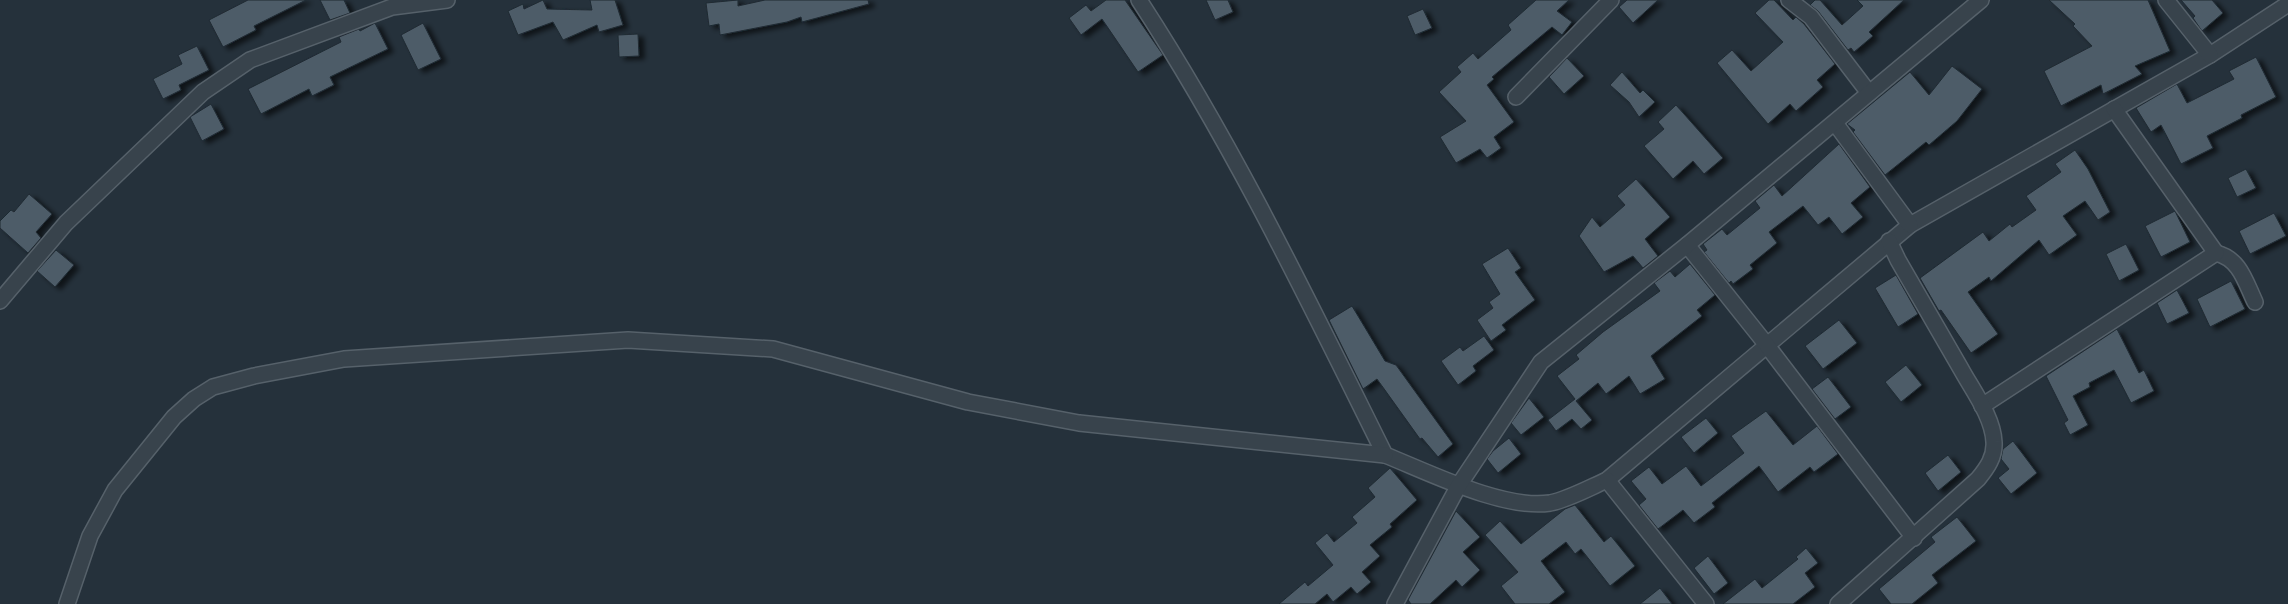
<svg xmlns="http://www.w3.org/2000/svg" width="2288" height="604" font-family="'IBM Plex Sans',sans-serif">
	<defs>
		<filter id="shadow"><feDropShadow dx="5.5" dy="3" stdDeviation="2.5" flood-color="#0009"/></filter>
	</defs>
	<rect width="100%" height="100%" fill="#25313b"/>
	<g fill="#4e5c67" stroke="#1f2a33" filter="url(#shadow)">
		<path d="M 248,0 L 306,0 L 254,26 L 256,30 L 223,47 L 209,20 Z"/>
		<path d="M 320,0 L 344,0 L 350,13 L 330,20 Z"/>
		<path d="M 543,0 L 547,9 L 592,10 L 590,0 L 615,0 L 623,25 L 599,32 L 597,25 L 563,40 L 553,22 L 518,35 L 508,11 L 523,4 L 524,9 Z"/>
		<path d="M 738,0 L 738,6 L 765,0 L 868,0 L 869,4 L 802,22 L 801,17 L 787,22 L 720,35 L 719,24 L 709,26 L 706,3 Z"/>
		<path d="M 1106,0 L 1125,0 L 1163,55 L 1138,72 L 1102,19 L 1081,35 L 1069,18 L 1086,5 L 1091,11 Z"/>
		<path d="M 1206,0 L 1228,0 L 1233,12 L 1215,20 Z"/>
		<path d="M 1536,0 L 1569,0 L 1557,11 L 1572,22 L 1562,35 L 1552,27 L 1492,77 L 1494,79 L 1487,85 L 1514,122 L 1494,137 L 1501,148 L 1487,158 L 1480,149 L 1456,163 L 1440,137 L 1466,121 L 1439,92 L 1461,72 L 1457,67 L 1473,53 L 1478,59 L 1511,30 L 1508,25 Z"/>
		<path d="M 1627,0 L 1658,0 L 1633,23 L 1619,7 Z"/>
		<path d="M 1769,0 L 1774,0 L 1793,20 L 1796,17 L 1804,24 L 1835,64 L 1817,80 L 1823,87 L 1796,111 L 1790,104 L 1768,124 L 1717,63 L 1732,50 L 1751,71 L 1783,42 L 1755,13 Z"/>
		<path d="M 1815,0 L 1820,0 L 1842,25 L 1863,6 L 1857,0 L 1904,0 L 1869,32 L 1873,36 L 1854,52 L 1851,48 L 1848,50 L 1818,11 L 1810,5 Z"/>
		<path d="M 2049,0 L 2148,0 L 2170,51 L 2135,66 L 2142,74 L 2103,94 L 2101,85 L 2061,106 L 2044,71 L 2092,46 L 2073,26 L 2075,24 Z"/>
		<path d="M 2181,0 L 2212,0 L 2223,13 L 2202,31 L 2193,18 L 2195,16 Z"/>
		<path d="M 1423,9 L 1432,28 L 1415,35 L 1407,16 Z"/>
		<path d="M 375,23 L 388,49 L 330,77 L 334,85 L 312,96 L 309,89 L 261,114 L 248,89 L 341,42 L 339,37 L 359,29 L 360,31 Z"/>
		<path d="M 423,23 L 441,59 L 418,70 L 401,35 Z"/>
		<path d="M 638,34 L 639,56 L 619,57 L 618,35 Z"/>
		<path d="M 197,46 L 209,70 L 179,85 L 181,90 L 163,99 L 153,79 L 182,64 L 178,55 Z"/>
		<path d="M 2256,57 L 2276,97 L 2241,115 L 2242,118 L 2207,136 L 2213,148 L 2181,164 L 2161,125 L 2151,132 L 2136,108 L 2177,84 L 2187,103 L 2234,79 L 2229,71 Z"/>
		<path d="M 1567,58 L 1584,76 L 1564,94 L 1549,77 Z"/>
		<path d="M 1952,66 L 1982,89 L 1957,121 L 1929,145 L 1926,142 L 1885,175 L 1853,132 L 1855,130 L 1847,124 L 1910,72 L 1929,95 Z"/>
		<path d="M 1622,72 L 1640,93 L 1643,90 L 1655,102 L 1639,117 L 1629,102 L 1610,85 Z"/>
		<path d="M 211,104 L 224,129 L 202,141 L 190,117 Z"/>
		<path d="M 1676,105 L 1723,158 L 1704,174 L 1693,161 L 1673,179 L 1644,146 L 1664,129 L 1658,122 Z"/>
		<path d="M 1839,144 L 1870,187 L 1851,203 L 1863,217 L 1842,234 L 1829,217 L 1818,225 L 1803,206 L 1769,232 L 1777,243 L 1750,265 L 1753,269 L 1733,284 L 1731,281 L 1729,283 L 1704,252 L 1707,250 L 1703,244 L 1722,229 L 1727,235 L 1760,208 L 1755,201 L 1774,185 L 1782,196 Z"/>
		<path d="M 2075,150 L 2088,169 L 2110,212 L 2098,220 L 2085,201 L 2063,216 L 2077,235 L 2049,255 L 2039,240 L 1991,281 L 1989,277 L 1968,292 L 1998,334 L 1971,353 L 1941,310 L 1939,311 L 1920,278 L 1983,232 L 1989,241 L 2010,224 L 2012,227 L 2036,210 L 2026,196 L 2061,172 L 2055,164 Z"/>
		<path d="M 2246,169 L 2256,188 L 2237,197 L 2228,178 Z"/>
		<path d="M 1636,179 L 1670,217 L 1645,239 L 1658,256 L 1643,268 L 1633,256 L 1604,272 L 1579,236 L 1592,217 L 1600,227 L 1625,205 L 1617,196 Z"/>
		<path d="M 29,194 L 52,214 L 36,232 L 41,238 L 28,253 L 0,228 L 0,221 L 11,210 L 14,212 Z"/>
		<path d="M 2175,211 L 2190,242 L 2161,257 L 2145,226 Z"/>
		<path d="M 2274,213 L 2286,236 L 2250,254 L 2239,231 Z"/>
		<path d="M 2126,244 L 2139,270 L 2119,281 L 2106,254 Z"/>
		<path d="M 1508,248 L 1521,268 L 1515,272 L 1535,300 L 1502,325 L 1506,330 L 1491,341 L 1477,320 L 1493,308 L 1489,302 L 1500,294 L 1482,264 Z"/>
		<path d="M 56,250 L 74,265 L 55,287 L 37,271 Z"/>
		<path d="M 1690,264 L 1715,295 L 1697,310 L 1702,316 L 1651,356 L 1665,379 L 1640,394 L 1629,376 L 1606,394 L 1598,383 L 1576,401 L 1592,420 L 1581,429 L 1572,419 L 1556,431 L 1548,420 L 1575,399 L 1557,376 L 1579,359 L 1576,355 L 1603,332 L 1660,291 L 1654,283 L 1670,271 L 1675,277 Z"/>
		<path d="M 1896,275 L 1918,314 L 1898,327 L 1875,288 Z"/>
		<path d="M 2231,281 L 2245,309 L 2210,327 L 2197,299 Z"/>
		<path d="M 2177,290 L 2189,313 L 2167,324 L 2157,303 Z"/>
		<path d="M 1352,306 L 1385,361 L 1396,365 L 1453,444 L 1438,457 L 1422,438 L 1420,439 L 1377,379 L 1363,389 L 1329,320 Z"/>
		<path d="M 1839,320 L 1857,343 L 1823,369 L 1805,346 Z"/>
		<path d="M 2117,329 L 2139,373 L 2144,370 L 2154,391 L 2131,403 L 2114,370 L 2089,383 L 2090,387 L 2073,396 L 2088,425 L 2070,435 L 2064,423 L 2068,420 L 2046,376 Z"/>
		<path d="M 1484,336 L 1494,350 L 1473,366 L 1476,371 L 1458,385 L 1441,361 L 1460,347 L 1463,351 Z"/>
		<path d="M 1906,365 L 1922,385 L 1901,402 L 1885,382 Z"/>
		<path d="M 1828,377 L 1851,407 L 1835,419 L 1812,389 Z"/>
		<path d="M 1529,398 L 1544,417 L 1521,435 L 1511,423 Z"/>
		<path d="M 1766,411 L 1793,445 L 1817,426 L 1838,454 L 1814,472 L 1810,467 L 1778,492 L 1759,466 L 1712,503 L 1715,507 L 1694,523 L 1683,510 L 1658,529 L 1639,505 L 1646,499 L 1631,481 L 1649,467 L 1662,484 L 1686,466 L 1701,486 L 1744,453 L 1731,436 Z"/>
		<path d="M 1706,418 L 1718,433 L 1694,453 L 1681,437 Z"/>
		<path d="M 1509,438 L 1521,454 L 1498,473 L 1487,459 L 1493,451 Z"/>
		<path d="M 2013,441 L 2037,473 L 2011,494 L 1998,478 L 2009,469 L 2001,459 L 2003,449 Z"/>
		<path d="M 1948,455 L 1961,472 L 1938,491 L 1925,473 Z"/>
		<path d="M 1390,468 L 1417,500 L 1390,524 L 1392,527 L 1370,545 L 1380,556 L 1362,572 L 1371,582 L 1357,594 L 1351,587 L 1333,602 L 1327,594 L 1315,604 L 1279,604 L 1305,582 L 1308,586 L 1333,565 L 1315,543 L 1327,533 L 1334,542 L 1357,523 L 1352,517 L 1375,497 L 1368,488 Z"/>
		<path d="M 1575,505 L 1604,542 L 1611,536 L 1635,566 L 1610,586 L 1581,549 L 1575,554 L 1566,542 L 1541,561 L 1565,592 L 1549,604 L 1515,604 L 1501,586 L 1518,572 L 1485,535 L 1500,521 L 1521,544 L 1565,509 Z"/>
		<path d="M 1456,511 L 1480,537 L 1463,552 L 1480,570 L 1462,587 L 1456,580 L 1430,604 L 1411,604 L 1408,600 Z"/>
		<path d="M 1957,517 L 1976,541 L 1932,575 L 1938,583 L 1912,604 L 1891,604 L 1879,589 L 1935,542 L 1931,537 Z"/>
		<path d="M 1806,548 L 1818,563 L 1805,573 L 1815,587 L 1793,604 L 1723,604 L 1755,579 L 1762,588 L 1798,559 L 1796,557 Z"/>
		<path d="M 1708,556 L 1728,583 L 1714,594 L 1694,568 Z"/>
		<path d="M 1660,588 L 1672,604 L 1640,604 Z"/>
	</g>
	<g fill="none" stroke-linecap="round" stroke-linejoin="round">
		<defs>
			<g id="minor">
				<path d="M 1139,0 C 1233,144 1308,300 1385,455 C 1428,472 1503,510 1550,503 C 1567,500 1591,487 1607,480 L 1910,225 L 2210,55 L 2288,4"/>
				<path d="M 1789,0 L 1811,17 L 1869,93"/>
				<path d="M 2166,0 L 2210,55"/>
				<path d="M 1516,97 L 1611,0"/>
				<path d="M 1835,123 L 1910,225"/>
				<path d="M 1687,245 L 1762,339 L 1914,538"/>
				<path d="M 2216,253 C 2240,259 2245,281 2255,302"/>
				<path d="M 0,301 L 66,223 L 203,92 L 250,60 L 392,7 L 447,0"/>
				<path d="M 1982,406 L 2216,253 L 2114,109"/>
				<path d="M 1607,480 L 1706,604"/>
				<path d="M 67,604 L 90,536 L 115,490 L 174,417 L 194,399 L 213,387 L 254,376 L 344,359 L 628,340 L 773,349 L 968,402 L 1079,423 L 1385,455"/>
				<path d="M 1395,604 L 1459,485 L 1541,362 L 1687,245 L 1981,0"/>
				<path d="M 1838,604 L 1978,479 C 1987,468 1995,457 1994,442 C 1993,417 1973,391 1961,369 C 1940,333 1919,296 1898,260 L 1889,241"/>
			</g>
		</defs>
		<use href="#minor" stroke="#56616a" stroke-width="18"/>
		<use href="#minor" stroke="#38434c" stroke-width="15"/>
	</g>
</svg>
